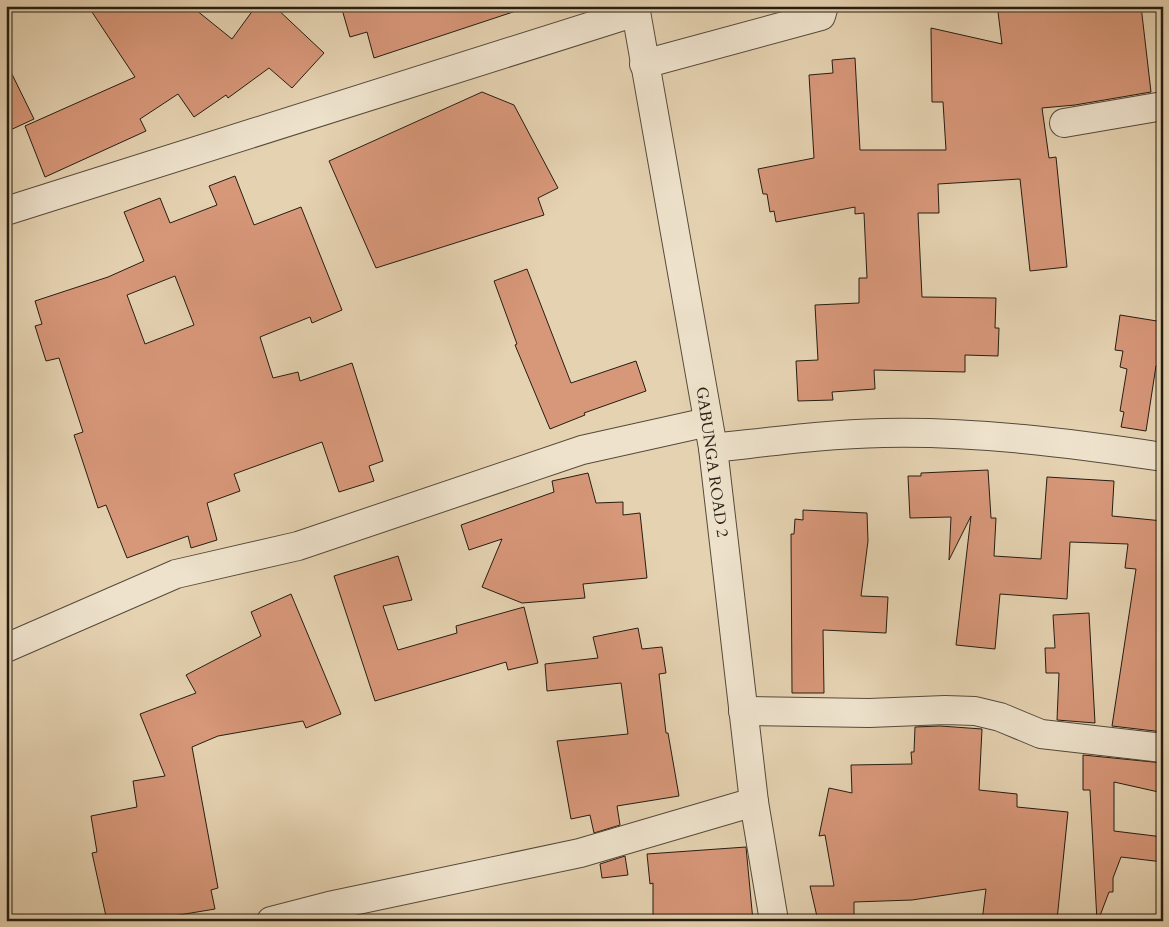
<svg xmlns="http://www.w3.org/2000/svg" width="1169" height="927" font-family="Cardo,serif">
	<rect width="100%" height="100%" fill="#e5d2b1"/>
	<filter id="stains"><feTurbulence type="fractalNoise" baseFrequency=".004" numOctaves="4"/><feColorMatrix values="0 0 0 0 .2 0 0 0 0 .09 0 0 0 0 .02 0 0 0 .5 -.17"/></filter>
	<radialGradient id="worn" r=".72"><stop offset=".6" stop-color="#630" stop-opacity="0"/><stop offset="1" stop-color="#630" stop-opacity=".3"/></radialGradient>
	<g fill="#d79779" stroke="#261d12" fill-rule="evenodd">
		<path d="M 88,6 L 191,6 L 232,39 L 256,6 L 274,6 L 324,53 L 292,88 L 269,68 L 228,98 L 226,95 L 194,117 L 178,94 L 140,119 L 146,131 L 45,177 L 25,126 L 135,77 Z"/>
		<path d="M 341,6 L 516,6 L 516,11 L 374,58 L 367,32 L 350,37 Z"/>
		<path d="M 1093,6 L 1141,6 L 1151,92 L 1075,105 L 1042,108 L 1049,158 L 1056,157 L 1067,267 L 1030,271 L 1020,179 L 938,184 L 939,213 L 918,213 L 922,297 L 996,298 L 995,328 L 999,328 L 998,356 L 965,355 L 965,372 L 874,370 L 875,389 L 832,392 L 833,400 L 798,401 L 796,361 L 818,360 L 815,305 L 859,303 L 859,278 L 867,278 L 864,213 L 855,214 L 855,207 L 776,222 L 774,211 L 770,212 L 767,194 L 763,194 L 758,169 L 814,158 L 809,75 L 833,73 L 832,60 L 855,58 L 860,150 L 946,150 L 943,102 L 932,102 L 931,28 L 1002,44 L 998,12 L 1038,7 L 1039,11 Z"/>
		<path d="M 6,62 L 34,119 L 6,132 Z"/>
		<path d="M 482,92 L 514,105 L 558,188 L 538,198 L 544,215 L 376,268 L 329,161 Z"/>
		<path d="M 235,176 L 254,225 L 301,207 L 342,310 L 312,323 L 310,317 L 260,337 L 273,378 L 298,372 L 300,381 L 352,363 L 383,461 L 369,466 L 374,481 L 339,492 L 322,442 L 234,474 L 240,491 L 207,503 L 217,540 L 191,548 L 188,536 L 127,558 L 106,505 L 98,508 L 74,435 L 83,432 L 59,358 L 46,361 L 35,326 L 42,324 L 35,301 L 108,277 L 144,261 L 124,212 L 160,198 L 170,223 L 217,205 L 209,186 ZM 175,276 L 194,325 L 145,344 L 127,295 Z"/>
		<path d="M 527,269 L 571,383 L 636,361 L 646,391 L 584,413 L 585,415 L 550,429 L 515,345 L 517,344 L 494,281 Z"/>
		<path d="M 1120,315 L 1163,322 L 1163,367 L 1156,366 L 1146,431 L 1121,427 L 1124,412 L 1120,411 L 1127,369 L 1120,367 L 1123,351 L 1115,350 Z"/>
		<path d="M 988,470 L 991,518 L 996,518 L 994,556 L 1041,559 L 1047,477 L 1114,481 L 1112,516 L 1163,521 L 1163,732 L 1112,726 L 1136,569 L 1125,568 L 1128,544 L 1070,542 L 1067,599 L 1000,594 L 995,649 L 956,645 L 971,516 L 949,560 L 951,517 L 910,518 L 908,476 L 921,476 L 921,473 Z"/>
		<path d="M 588,473 L 596,503 L 623,502 L 623,515 L 640,513 L 647,578 L 583,584 L 585,598 L 522,603 L 482,587 L 502,539 L 469,550 L 461,525 L 554,492 L 552,481 Z"/>
		<path d="M 803,510 L 867,513 L 868,541 L 861,596 L 888,597 L 886,633 L 823,630 L 824,693 L 792,693 L 791,534 L 794,534 L 795,519 L 803,520 Z"/>
		<path d="M 398,556 L 412,600 L 383,606 L 398,650 L 457,633 L 456,626 L 524,607 L 538,663 L 508,670 L 506,662 L 375,701 L 334,576 Z"/>
		<path d="M 291,594 L 341,714 L 306,728 L 303,721 L 218,736 L 192,747 L 218,888 L 211,890 L 215,909 L 143,921 L 107,921 L 92,853 L 97,852 L 91,816 L 137,807 L 133,781 L 165,776 L 140,714 L 196,693 L 186,675 L 261,636 L 251,612 Z"/>
		<path d="M 1089,613 L 1095,723 L 1057,720 L 1059,673 L 1046,673 L 1045,648 L 1055,648 L 1053,615 Z"/>
		<path d="M 638,628 L 642,649 L 662,647 L 666,673 L 659,674 L 666,733 L 668,733 L 679,796 L 617,806 L 620,825 L 594,833 L 590,815 L 571,819 L 557,741 L 628,734 L 621,683 L 547,691 L 545,664 L 598,658 L 593,637 Z"/>
		<path d="M 940,726 L 982,729 L 979,790 L 1017,794 L 1017,807 L 1068,812 L 1057,920 L 1031,917 L 1031,921 L 982,921 L 986,889 L 912,900 L 854,902 L 854,921 L 818,921 L 810,886 L 834,886 L 825,835 L 819,836 L 829,788 L 852,793 L 851,765 L 912,764 L 911,752 L 914,752 L 915,727 Z"/>
		<path d="M 1083,755 L 1163,763 L 1163,793 L 1114,782 L 1114,831 L 1163,837 L 1163,862 L 1121,857 L 1113,878 L 1113,892 L 1109,892 L 1098,921 L 1097,921 L 1090,790 L 1083,790 Z"/>
		<path d="M 746,847 L 753,921 L 653,921 L 653,883 L 650,884 L 647,854 Z"/>
		<path d="M 625,856 L 628,875 L 602,878 L 600,864 Z"/>
	</g>
	<g fill="none" stroke-linecap="round" stroke-linejoin="round">
		<defs>
			<g id="minor">
				<path d="M 635,6 L 713,448 L 754,802 L 774,921"/>
				<path d="M 644,64 L 821,16 L 824,6"/>
				<path d="M 1064,123 L 1163,106"/>
				<path d="M 6,211 L 636,12"/>
				<path d="M 713,448 C 769,442 826,434 883,433 C 976,431 1070,443 1163,457"/>
				<path d="M 6,648 L 176,574 L 298,546 L 582,450 L 708,422"/>
				<path d="M 743,711 L 869,713 L 945,710 L 975,711 L 1000,717 L 1041,734 L 1163,748"/>
				<path d="M 271,921 L 329,906 L 580,853 L 754,802"/>
			</g>
		</defs>
		<use href="#minor" stroke="#564a3a" stroke-width="30"/>
		<use href="#minor" stroke="#eee2cc" stroke-width="28"/>
	</g>
	<g text-anchor="middle" dominant-baseline="central" stroke-width="4" stroke-linejoin="round" paint-order="stroke">
		<g font-size="16" fill="#261d12" stroke="#eee2cc">
			<text transform="translate(712 462) rotate(82)">GABUNGA ROAD 2</text>
		</g>
	</g>
	<rect width="1169" height="927" fill="none" stroke="#e5d2b1" stroke-width="25"/>
	<rect x="8" y="8" width="1154" height="912" fill="none" stroke="#261d12" stroke-width="2.5"/>
	<rect x="12" y="12" width="1144" height="902" fill="none" stroke="#261d12"/>
	<rect width="100%" height="100%" filter="url(#stains)"/>
	<rect width="100%" height="100%" fill="url(#worn)"/>
</svg>
